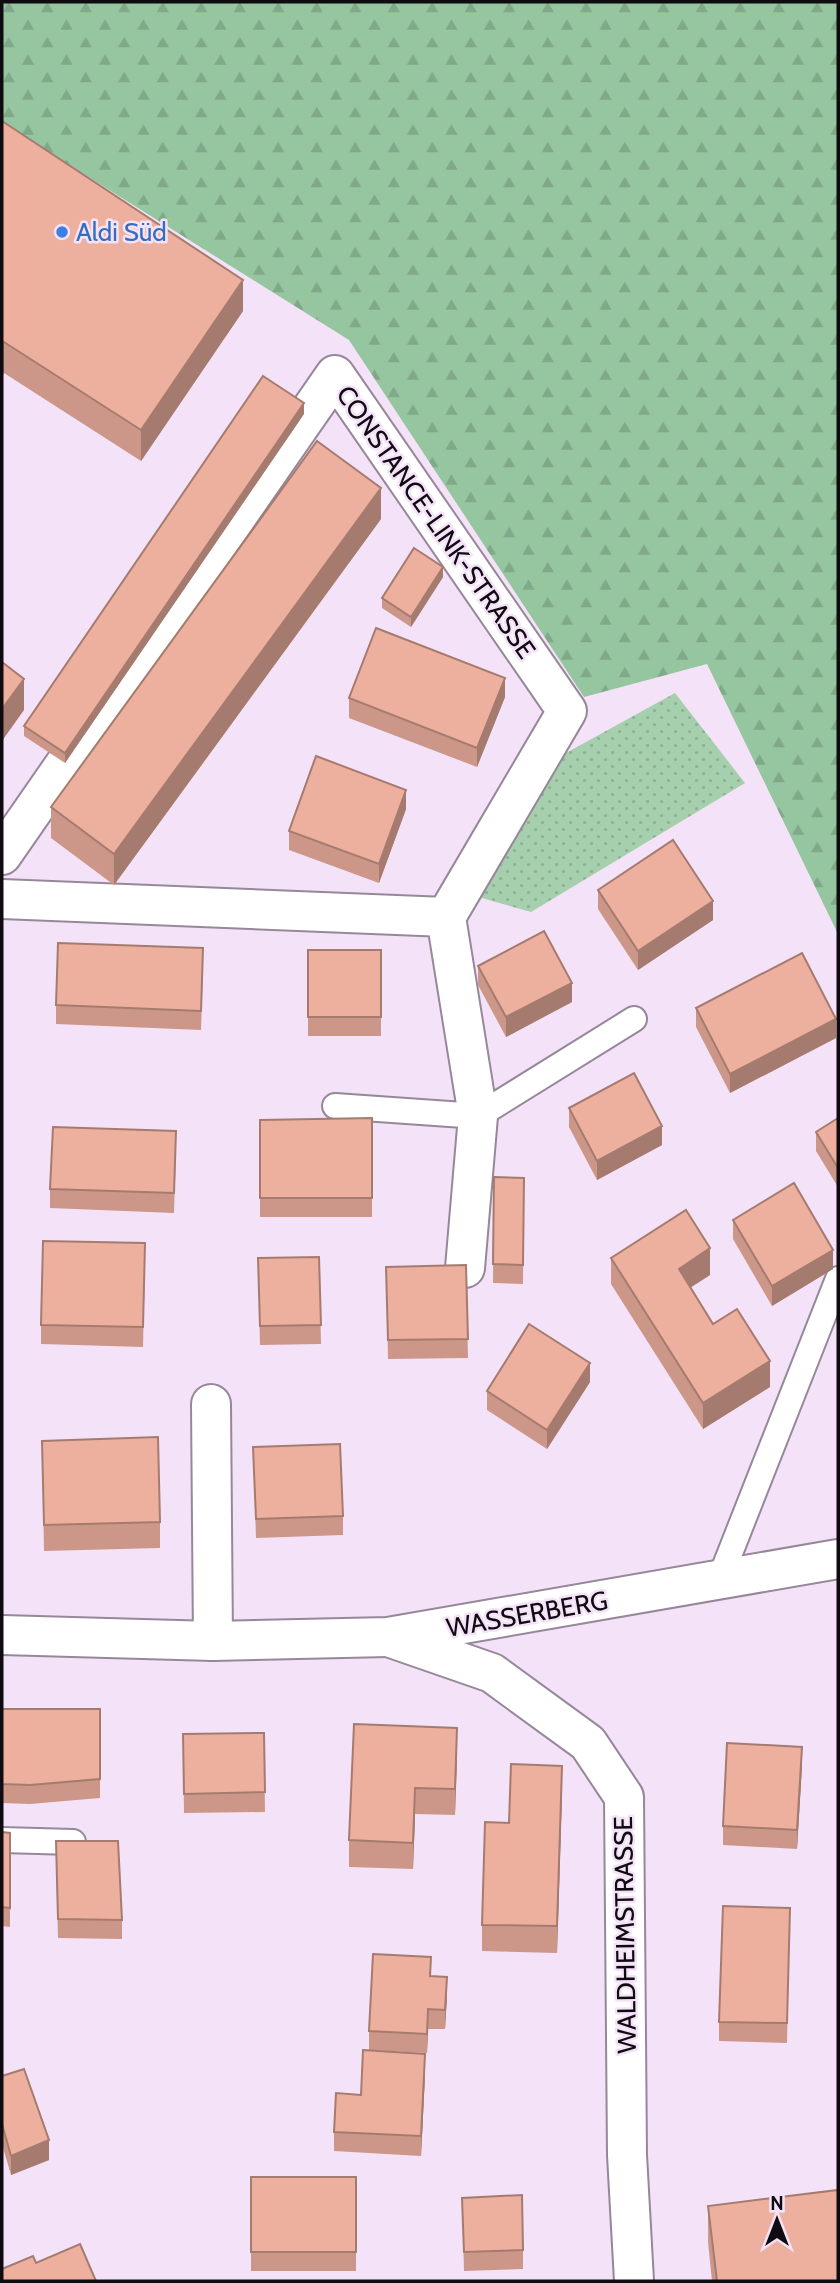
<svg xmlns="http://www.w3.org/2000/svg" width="840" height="2283" font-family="Cabin,sans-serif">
	<defs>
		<pattern id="forest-firs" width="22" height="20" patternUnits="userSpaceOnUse" patternTransform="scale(1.75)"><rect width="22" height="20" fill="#95c69f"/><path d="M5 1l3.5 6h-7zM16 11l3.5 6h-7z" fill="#7fa988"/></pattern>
		<pattern id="park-dots" width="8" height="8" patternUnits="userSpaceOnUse" patternTransform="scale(1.75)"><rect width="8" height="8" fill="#a6cfad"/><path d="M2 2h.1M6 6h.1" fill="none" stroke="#8eb094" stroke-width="1.8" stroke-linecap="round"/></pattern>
	</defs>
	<rect width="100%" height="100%" fill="#f4e3f8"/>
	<path fill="url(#forest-firs)" d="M 2,2 L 838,2 L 838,934 L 707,664 L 584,697 L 349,340 L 2,123 Z"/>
	<path fill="url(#park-dots)" d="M 675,693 L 745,783 L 531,912 L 475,896 L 566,753 Z"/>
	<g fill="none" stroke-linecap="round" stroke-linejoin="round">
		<defs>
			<g id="service">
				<path d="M 335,1106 L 478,1116 L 634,1019"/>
				<path d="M 719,1581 L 838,1279"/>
				<path d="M 2,1840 L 73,1842"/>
			</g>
			<g id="minor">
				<path d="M 2,855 L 335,375 L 567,711 L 446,917 L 2,899"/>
				<path d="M 446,917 L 478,1116 L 465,1268"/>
				<path d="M 211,1404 L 213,1641"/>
				<path d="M 2,1635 L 213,1641 L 388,1637 L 838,1559"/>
				<path d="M 391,1638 L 492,1673 L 588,1743 L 624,1797 L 627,2155 L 634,2281"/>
			</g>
		</defs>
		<use href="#service" stroke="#968799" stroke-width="28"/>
		<use href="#minor" stroke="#968799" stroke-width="42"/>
		<use href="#service" stroke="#fff" stroke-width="24"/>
		<use href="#minor" stroke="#fff" stroke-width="38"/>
	</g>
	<g fill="#cc9788">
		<path d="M 2,121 L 243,311 L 141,461 L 4,373 L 2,376 Z"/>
		<path d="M 304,414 L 65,763 L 24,736 L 24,726 Z"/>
		<path d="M 381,519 L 114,885 L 51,838 L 51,807 Z"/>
		<path d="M 443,577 L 411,627 L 382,608 L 382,598 Z"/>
		<path d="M 505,697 L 477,767 L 349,718 L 349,698 Z"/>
		<path d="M 406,809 L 379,883 L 289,850 L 289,831 Z"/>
		<path d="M 598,890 L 713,920 L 638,970 L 598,909 Z"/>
		<rect x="308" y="950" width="73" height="86"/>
		<path d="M 478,966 L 572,1002 L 506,1037 L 478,985 Z"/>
		<path d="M 203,968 L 201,1030 L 56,1024 L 56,1005 Z"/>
		<path d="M 696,1008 L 836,1038 L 730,1093 L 696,1027 Z"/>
		<path d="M 569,1108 L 662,1145 L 597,1180 L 569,1127 Z"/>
		<path d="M 372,1118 L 372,1217 L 260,1217 L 260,1120 Z"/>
		<path d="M 838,1118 L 838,1187 L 816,1151 L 816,1132 Z"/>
		<path d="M 176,1151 L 174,1213 L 50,1208 L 50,1189 Z"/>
		<path d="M 494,1177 L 524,1178 L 523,1284 L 493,1283 Z"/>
		<path d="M 733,1220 L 833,1269 L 772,1306 L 733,1239 Z"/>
		<path d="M 319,1257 L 321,1344 L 260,1345 L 258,1258 Z"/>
		<path d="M 611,1258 L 710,1275 L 691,1287 L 713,1324 L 770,1387 L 703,1429 L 611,1284 Z"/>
		<path d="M 145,1262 L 143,1347 L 41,1344 L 41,1325 Z"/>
		<path d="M 466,1265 L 468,1358 L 388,1359 L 386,1267 Z"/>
		<path d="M 590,1382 L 547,1449 L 487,1410 L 487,1391 Z"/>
		<path d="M 42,1441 L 160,1522 L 160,1548 L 44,1551 Z"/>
		<path d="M 253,1447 L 343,1516 L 343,1535 L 256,1538 Z"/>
		<path d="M 2,1709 L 100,1709 L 100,1798 L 30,1804 L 2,1803 Z"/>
		<path d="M 264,1733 L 265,1812 L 184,1813 L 183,1734 Z"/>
		<path d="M 457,1754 L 455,1815 L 415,1814 L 413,1869 L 349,1867 L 349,1840 Z"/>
		<path d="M 802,1766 L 797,1849 L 723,1845 L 723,1826 Z"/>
		<path d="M 562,1792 L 557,1953 L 482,1951 L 482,1925 L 509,1823 Z"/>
		<path d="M 2,1832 L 10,1833 L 10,1927 L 2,1926 Z"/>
		<path d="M 56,1860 L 122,1920 L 122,1939 L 58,1938 Z"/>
		<path d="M 790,1908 L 787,2043 L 719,2041 L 719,2022 Z"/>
		<path d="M 431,1976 L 447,1996 L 445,2029 L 428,2029 L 427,2053 L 369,2050 L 369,2031 Z"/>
		<path d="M 425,2074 L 421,2156 L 334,2151 L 334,2132 L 361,2095 Z"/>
		<path d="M 2,2076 L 49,2160 L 11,2175 L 2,2144 Z"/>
		<rect x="251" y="2177" width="105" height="94"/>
		<path d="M 462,2198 L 523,2250 L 523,2269 L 464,2271 Z"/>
		<path d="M 708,2206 L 838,2281 L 712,2281 L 708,2242 Z"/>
	</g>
	<g fill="#a67b6f">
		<path d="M 243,280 L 243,311 L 141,461 L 141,430 Z"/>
		<path d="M 4,342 L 4,373 L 2,376 L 2,345 Z"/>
		<path d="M 304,403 L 304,414 L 65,763 L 65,753 Z"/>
		<path d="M 381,488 L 381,519 L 114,885 L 114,854 Z"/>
		<path d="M 443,567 L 443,577 L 411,627 L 411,617 Z"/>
		<path d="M 505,678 L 505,697 L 477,767 L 477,748 Z"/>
		<path d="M 24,679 L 24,710 L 2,741 L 2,709 Z"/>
		<path d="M 406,790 L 406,809 L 379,883 L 379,864 Z"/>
		<path d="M 713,901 L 713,920 L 638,970 L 638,951 Z"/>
		<path d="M 3,982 L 3,1008 L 2,1010 L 2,984 Z"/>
		<path d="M 572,983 L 572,1002 L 506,1037 L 506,1017 Z"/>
		<path d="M 836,1019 L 836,1038 L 730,1093 L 730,1074 Z"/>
		<path d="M 662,1126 L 662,1145 L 597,1180 L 597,1161 Z"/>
		<path d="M 710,1248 L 710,1275 L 679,1295 L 679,1269 Z"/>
		<path d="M 833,1250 L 833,1269 L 772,1306 L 772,1286 Z"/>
		<path d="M 770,1361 L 770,1387 L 703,1429 L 703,1403 Z"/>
		<path d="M 590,1363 L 590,1382 L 547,1449 L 547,1430 Z"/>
		<path d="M 457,1728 L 457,1754 L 455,1815 L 455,1789 Z"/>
		<path d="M 802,1747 L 802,1766 L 797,1849 L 797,1830 Z"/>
		<path d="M 562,1766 L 562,1792 L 557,1953 L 557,1926 Z"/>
		<path d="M 415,1788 L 415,1814 L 413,1869 L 413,1843 Z"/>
		<path d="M 447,1977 L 447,1996 L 445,2029 L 445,2010 Z"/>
		<path d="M 428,2009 L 428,2029 L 427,2053 L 427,2034 Z"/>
		<path d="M 425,2054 L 425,2074 L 421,2156 L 421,2136 Z"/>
		<path d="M 49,2140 L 49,2160 L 11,2175 L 11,2156 Z"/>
	</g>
	<g fill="#edb09e" stroke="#a67b6f" stroke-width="2">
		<path d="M 2,121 L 243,280 L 141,430 L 4,342 L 2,345 Z"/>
		<path d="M 263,376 L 304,403 L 65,753 L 24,726 Z"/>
		<path d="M 317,441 L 381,488 L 114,854 L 51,807 Z"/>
		<path d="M 414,548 L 443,567 L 411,617 L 382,598 Z"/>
		<path d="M 376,628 L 505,678 L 477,748 L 349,698 Z"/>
		<path d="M 2,662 L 24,679 L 2,709 Z"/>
		<path d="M 316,756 L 406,790 L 379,864 L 289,831 Z"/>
		<path d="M 673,840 L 713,901 L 638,951 L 598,890 Z"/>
		<path d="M 544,931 L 572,983 L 506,1017 L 478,966 Z"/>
		<path d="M 58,943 L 203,948 L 201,1011 L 56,1005 Z"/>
		<rect x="308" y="950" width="73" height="67"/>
		<path d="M 802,953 L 836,1019 L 730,1074 L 696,1008 Z"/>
		<path d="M 634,1073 L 662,1126 L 597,1161 L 569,1108 Z"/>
		<path d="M 372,1118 L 372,1198 L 260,1198 L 260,1120 Z"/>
		<path d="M 838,1118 L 838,1168 L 816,1132 Z"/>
		<path d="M 53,1127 L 176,1131 L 174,1193 L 50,1189 Z"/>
		<path d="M 494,1177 L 524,1178 L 523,1265 L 493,1264 Z"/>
		<path d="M 794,1183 L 833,1250 L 772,1286 L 733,1220 Z"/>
		<path d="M 686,1210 L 710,1248 L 679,1269 L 713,1324 L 737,1309 L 770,1361 L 703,1403 L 611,1258 Z"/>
		<path d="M 43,1241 L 145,1243 L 143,1327 L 41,1325 Z"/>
		<path d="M 319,1257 L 321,1325 L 260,1326 L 258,1258 Z"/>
		<path d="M 466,1265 L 468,1339 L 388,1340 L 386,1267 Z"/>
		<path d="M 529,1324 L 590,1363 L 547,1430 L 487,1391 Z"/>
		<path d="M 158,1437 L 160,1522 L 44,1525 L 42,1441 Z"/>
		<path d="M 340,1444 L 343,1516 L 256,1519 L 253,1447 Z"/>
		<path d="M 2,1709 L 100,1709 L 100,1779 L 30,1785 L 2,1784 Z"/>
		<path d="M 354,1724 L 457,1728 L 455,1789 L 415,1788 L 413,1843 L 349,1840 Z"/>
		<path d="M 264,1733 L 265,1792 L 184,1794 L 183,1734 Z"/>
		<path d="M 727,1743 L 802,1747 L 797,1830 L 723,1826 Z"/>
		<path d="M 511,1764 L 562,1766 L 557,1926 L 482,1925 L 485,1822 L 509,1823 Z"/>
		<path d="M 2,1832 L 10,1833 L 10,1908 L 2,1907 Z"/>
		<path d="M 56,1841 L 118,1841 L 122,1920 L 58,1919 Z"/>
		<path d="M 723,1906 L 790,1908 L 787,2023 L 719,2022 Z"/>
		<path d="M 373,1954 L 431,1957 L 430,1976 L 447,1977 L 445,2010 L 428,2009 L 427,2034 L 369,2031 Z"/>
		<path d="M 363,2050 L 425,2054 L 421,2136 L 334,2132 L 336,2093 L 361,2095 Z"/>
		<path d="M 24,2069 L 49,2140 L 11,2156 L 2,2124 L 2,2076 Z"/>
		<rect x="251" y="2177" width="105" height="75"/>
		<path d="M 838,2190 L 838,2281 L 717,2281 L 708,2206 Z"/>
		<path d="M 522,2195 L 523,2250 L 464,2252 L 462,2198 Z"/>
		<path d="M 80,2244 L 96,2281 L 2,2281 L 2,2269 L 33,2256 L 36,2263 Z"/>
	</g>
	<circle fill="#3f7fe0" stroke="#f4e3f8" stroke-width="2.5" cx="62" cy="232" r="7"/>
	<g text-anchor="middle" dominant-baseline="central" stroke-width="5" stroke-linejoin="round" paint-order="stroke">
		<g font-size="26" fill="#366cbe" stroke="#f4e3f8" text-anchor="start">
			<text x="76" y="232">Aldi Süd</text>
		</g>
		<g font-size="26" fill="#100a11" stroke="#f4e3f8">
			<text transform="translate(436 522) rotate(55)">CONSTANCE-LINK-STRASSE</text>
			<text transform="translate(527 1614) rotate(-10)">WASSERBERG</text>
			<text transform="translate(625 1935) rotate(-91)">WALDHEIMSTRASSE</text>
		</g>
	</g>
	<rect width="840" height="2283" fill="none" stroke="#100a11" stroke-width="7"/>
	<g transform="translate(777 2220)" stroke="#f4e3f8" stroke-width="5" paint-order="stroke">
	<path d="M0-5L12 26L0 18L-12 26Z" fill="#100a11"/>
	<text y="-10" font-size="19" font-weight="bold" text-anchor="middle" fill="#100a11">N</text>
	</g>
</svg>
